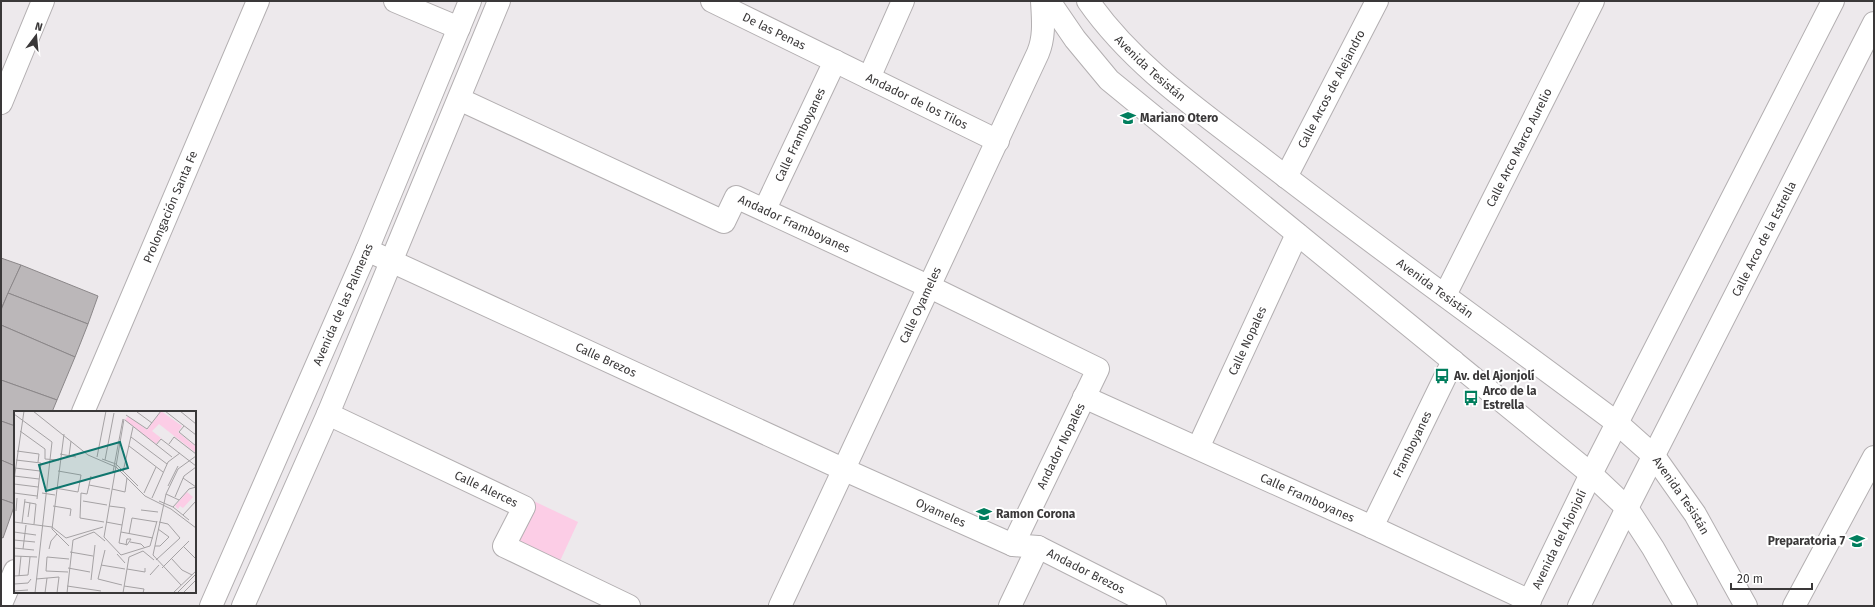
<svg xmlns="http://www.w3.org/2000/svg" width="1875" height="607" font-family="'Fira Sans',sans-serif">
	<rect width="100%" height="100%" fill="#ede9ec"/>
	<path fill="#fccde6" d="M 523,496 L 578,522 L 554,574 L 499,549 Z"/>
	<g fill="#bbb7b9" stroke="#8b8789">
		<path d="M 1,258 L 21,265 L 1,309 Z"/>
		<path d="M 21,265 L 98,296 L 88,324 L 8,293 Z"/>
		<path d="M 8,293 L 88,324 L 75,357 L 1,325 L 1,310 Z"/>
		<path d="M 1,325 L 75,357 L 57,400 L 1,380 Z"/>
		<path d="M 1,380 L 57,400 L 52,412 L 15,412 L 15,426 L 1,421 Z"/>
		<path d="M 1,421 L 15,426 L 15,466 L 1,460 Z"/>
		<path d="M 1,460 L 15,466 L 15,504 L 1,499 Z"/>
		<path d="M 1,499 L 15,504 L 3,538 L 1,537 Z"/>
	</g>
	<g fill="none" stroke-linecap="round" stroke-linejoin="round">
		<defs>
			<g id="minor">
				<path d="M 395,1 L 459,28"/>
				<path id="s1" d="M 712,1 L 998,141"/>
				<path d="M 1049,1 L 1075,39 L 1109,80 L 1591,474 L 1627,508 L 1653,548 L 1686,606"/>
				<path id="s2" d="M 1088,1 C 1134,67 1202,112 1264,160 C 1380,250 1500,335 1617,423 L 1654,456 L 1695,514 L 1746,606"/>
				<path d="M 869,78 L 903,1"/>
				<path id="s3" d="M 459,99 L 724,222 L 736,197 L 930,287 L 1098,369 L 1013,545"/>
				<path d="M 1,103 L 43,1"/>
				<path id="s4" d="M 1286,177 L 1377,1"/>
				<path id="s5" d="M 765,209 L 835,61"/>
				<path id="s6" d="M 367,250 L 845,470 L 1013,545 L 1038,547 L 1155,606"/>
				<path id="s7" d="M 1445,295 L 1593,1"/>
				<path id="s8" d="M 1084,397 L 1372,527 L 1530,601"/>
				<path id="s9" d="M 83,412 L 258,1"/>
				<path id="s10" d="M 328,414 L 524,507 L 504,546 L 629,606"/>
				<path id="s11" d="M 1198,448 L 1297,234"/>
				<path id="s12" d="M 1372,527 L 1453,361"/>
				<path d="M 1,604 L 15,571"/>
				<path id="s13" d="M 211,606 L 367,250 L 470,1"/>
				<path d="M 243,606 L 328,414 L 499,1"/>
				<path id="s14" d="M 780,606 L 1038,53 C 1045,36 1043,19 1042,1"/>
				<path d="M 1010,606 L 1038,547"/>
				<path id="s15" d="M 1527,606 L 1591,474 L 1833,1"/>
				<path id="s16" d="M 1579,606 L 1627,508 L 1874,23"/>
				<path d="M 1794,606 L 1874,457"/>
			</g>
		</defs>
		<use href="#minor" stroke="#b3afb1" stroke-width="24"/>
		<use href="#minor" stroke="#fff" stroke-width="22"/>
	</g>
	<defs>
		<symbol id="school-bare" viewBox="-9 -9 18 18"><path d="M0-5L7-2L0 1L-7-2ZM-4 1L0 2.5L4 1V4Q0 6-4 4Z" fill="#007e5d" stroke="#fff" stroke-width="2.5" paint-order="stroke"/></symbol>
		<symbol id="bus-bare" viewBox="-9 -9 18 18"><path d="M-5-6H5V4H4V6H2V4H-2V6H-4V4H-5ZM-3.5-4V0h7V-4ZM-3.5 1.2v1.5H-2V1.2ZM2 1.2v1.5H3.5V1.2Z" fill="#007e5d" stroke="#fff" stroke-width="2.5" paint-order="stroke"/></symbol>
		<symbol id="university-bare" viewBox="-9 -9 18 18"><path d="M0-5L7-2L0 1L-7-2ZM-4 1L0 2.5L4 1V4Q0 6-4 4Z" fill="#007e5d" stroke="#fff" stroke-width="2.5" paint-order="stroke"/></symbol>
	</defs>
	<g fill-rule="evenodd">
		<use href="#school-bare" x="1117" y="107" width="22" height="22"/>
		<use href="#bus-bare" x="1431" y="365" width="22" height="22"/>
		<use href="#bus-bare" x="1460" y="387" width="22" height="22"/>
		<use href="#school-bare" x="973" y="503" width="22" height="22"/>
		<use href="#university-bare" x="1846" y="530" width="22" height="22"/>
	</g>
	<g text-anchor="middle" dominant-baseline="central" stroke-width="4" stroke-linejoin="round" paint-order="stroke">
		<g font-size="12" fill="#3a3839" stroke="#fff">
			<text stroke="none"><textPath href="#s1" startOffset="69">De las Penas</textPath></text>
			<text stroke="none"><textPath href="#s2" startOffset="92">Avenida Tesistán</textPath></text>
			<text stroke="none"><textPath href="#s4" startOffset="99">Calle Arcos de Alejandro</textPath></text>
			<text stroke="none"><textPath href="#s1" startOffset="228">Andador de los Tilos</textPath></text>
			<text stroke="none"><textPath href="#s5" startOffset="82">Calle Framboyanes</textPath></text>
			<text stroke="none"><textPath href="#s7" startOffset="165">Calle Arco Marco Aurelio</textPath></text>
			<text stroke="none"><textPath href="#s9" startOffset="223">Prolongación Santa Fe</textPath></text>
			<text stroke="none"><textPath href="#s3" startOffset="384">Andador Framboyanes</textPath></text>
			<text stroke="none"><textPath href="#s16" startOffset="411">Calle Arco de la Estrella</textPath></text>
			<text stroke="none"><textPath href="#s2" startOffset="452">Avenida Tesistán</textPath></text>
			<text stroke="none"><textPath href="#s13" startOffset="329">Avenida de las Palmeras</textPath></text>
			<text stroke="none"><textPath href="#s14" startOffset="332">Calle Oyameles</textPath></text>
			<text stroke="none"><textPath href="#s11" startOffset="118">Calle Nopales</textPath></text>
			<text stroke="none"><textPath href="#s6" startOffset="263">Calle Brezos</textPath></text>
			<text stroke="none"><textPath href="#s12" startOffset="92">Framboyanes</textPath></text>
			<text transform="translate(1061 446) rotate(-64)">Andador Nopales</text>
			<text stroke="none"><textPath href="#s10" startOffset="175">Calle Alerces</textPath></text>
			<text stroke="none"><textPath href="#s2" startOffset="776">Avenida Tesistán</textPath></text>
			<text stroke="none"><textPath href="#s8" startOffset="245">Calle Framboyanes</textPath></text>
			<text stroke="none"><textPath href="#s6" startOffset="631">Oyameles</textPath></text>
			<text stroke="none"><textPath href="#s15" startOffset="74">Avenida del Ajonjolí</textPath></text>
			<text stroke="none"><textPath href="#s6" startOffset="789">Andador Brezos</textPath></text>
		</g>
		<g font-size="12" font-weight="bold" fill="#3a3839" stroke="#fff" text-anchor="start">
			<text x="1140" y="118">Mariano Otero</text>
			<text x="1454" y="376">Av. del Ajonjolí</text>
			<text x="1483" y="391">Arco de la<tspan x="1483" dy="14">Estrella</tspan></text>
			<text x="996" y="514">Ramon Corona</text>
			<text x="1845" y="541" text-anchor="end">Preparatoria 7</text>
		</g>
	</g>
	<g transform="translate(14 411)">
		<rect width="182" height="182" fill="#ede9ec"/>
		<path d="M 147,0 L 168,15 L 164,21 L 182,36 L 182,42 L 145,13 L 138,20 L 147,27 L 142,33 L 111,9 L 114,5 L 133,19 ZM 173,81 L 179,86 L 169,97 L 166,95 L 164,98 L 161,95 Z" fill="#fccde6"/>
		<path fill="none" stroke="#a5a2a4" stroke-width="1" d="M 19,0 L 74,44 L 102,56 L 131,85 L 157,98 L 182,117M 151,0 L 182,24M 166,0 L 182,13M 123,1 L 138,12M 0,3 L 38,31 L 21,182M 112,4 L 133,18 L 147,0M 110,8 L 90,126 L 107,144 L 136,135M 111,9 L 158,46M 170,15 L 165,21 L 182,35M 6,20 L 31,38 L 31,48 L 45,49M 117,26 L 153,53M 155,33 L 160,26 L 182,43M 142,34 L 147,28 L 182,55M 115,35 L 149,61M 3,40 L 25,43 L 24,51M 46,43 L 62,46M 55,45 L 57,30M 83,46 L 92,0M 88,48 L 102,53 L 124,75M 2,49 L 27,52 L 23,88M 91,49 L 100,2M 1,57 L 26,60M 99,61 L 109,8M 109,61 L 119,16M 0,65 L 25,68M 77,65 L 73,83 L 67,82 L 66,107 L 90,111M 169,67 L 182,76M 0,69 L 10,0M 0,73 L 24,76M 75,74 L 96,78M 154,75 L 164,55M 41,77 L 64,81 L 67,64 L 44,60M 98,78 L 111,81M 111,81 L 113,67M 0,82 L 23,85M 28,82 L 41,84M 130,82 L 142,56M 152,83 L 165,89M 161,86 L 170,65 L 182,56M 138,87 L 154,51 L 166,42M 69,90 L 93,94M 145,90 L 159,96 L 175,109M 11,91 L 22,93 L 20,113M 39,95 L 57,98 L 56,105M 95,95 L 111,97 L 105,132 L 110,133 L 113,134 L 117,128 L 113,128 L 112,134M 159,96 L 175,78 L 182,76M 127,99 L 144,101M 2,100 L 3,87M 169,104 L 182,90M 14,106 L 16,92M 0,111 L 38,116 L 52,127 L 89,116M 92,111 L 108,114M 8,112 L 11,88M 38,118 L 50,23M 38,118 L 55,135M 0,121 L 22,124M 107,121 L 139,127M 115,123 L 118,107 L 143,111M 0,129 L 21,131M 116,131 L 127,133 L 131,137M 136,135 L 143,110M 141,135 L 146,135 L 155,126 L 144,118M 169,135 L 182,148M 0,137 L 20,139M 9,138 L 12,114M 35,138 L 37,130 L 43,123M 91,139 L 84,168 L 108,174M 56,141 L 79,145M 103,143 L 111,152M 0,145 L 23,146M 115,146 L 129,140 L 140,149M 157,147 L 168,159 L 178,164M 142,149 L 166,127 L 154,113 L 145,111M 87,154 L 111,158M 54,157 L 76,161M 148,157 L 175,130M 113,158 L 131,161 L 131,157M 54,161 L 32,160 L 33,146 L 55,148M 136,164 L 145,154M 0,165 L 14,164 L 16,146M 5,165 L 7,145M 22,168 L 45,166 L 43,182M 77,169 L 81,134M 0,173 L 14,172 L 17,168M 167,174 L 139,144 L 152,83 L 164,58 L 182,45M 53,175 L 87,180M 110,175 L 130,178 L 129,182M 0,180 L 14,179M 31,182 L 33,167M 53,182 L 59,129 L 80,121 L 91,130M 109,182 L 115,146M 159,182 L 182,160M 163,182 L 182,163M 169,182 L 182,169"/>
		<path fill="#0f766e" fill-opacity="0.15" stroke="#0f766e" stroke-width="2" d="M 106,31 L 114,57 L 32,80 L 25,54 Z"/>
		<rect width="182" height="182" fill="none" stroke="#3a3839" stroke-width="2"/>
	</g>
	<rect width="1875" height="607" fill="none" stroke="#3a3839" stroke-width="4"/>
	<g transform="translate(36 36) rotate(16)" stroke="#ffffff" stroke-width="3" paint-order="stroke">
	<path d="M0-3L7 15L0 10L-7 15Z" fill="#3a3839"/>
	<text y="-6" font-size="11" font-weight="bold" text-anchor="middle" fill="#3a3839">N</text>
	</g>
	<path d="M1731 583v6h81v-6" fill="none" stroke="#3a3839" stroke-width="2"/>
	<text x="1737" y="583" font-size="12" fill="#3a3839" stroke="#ffffff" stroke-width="3" paint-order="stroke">20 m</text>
</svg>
